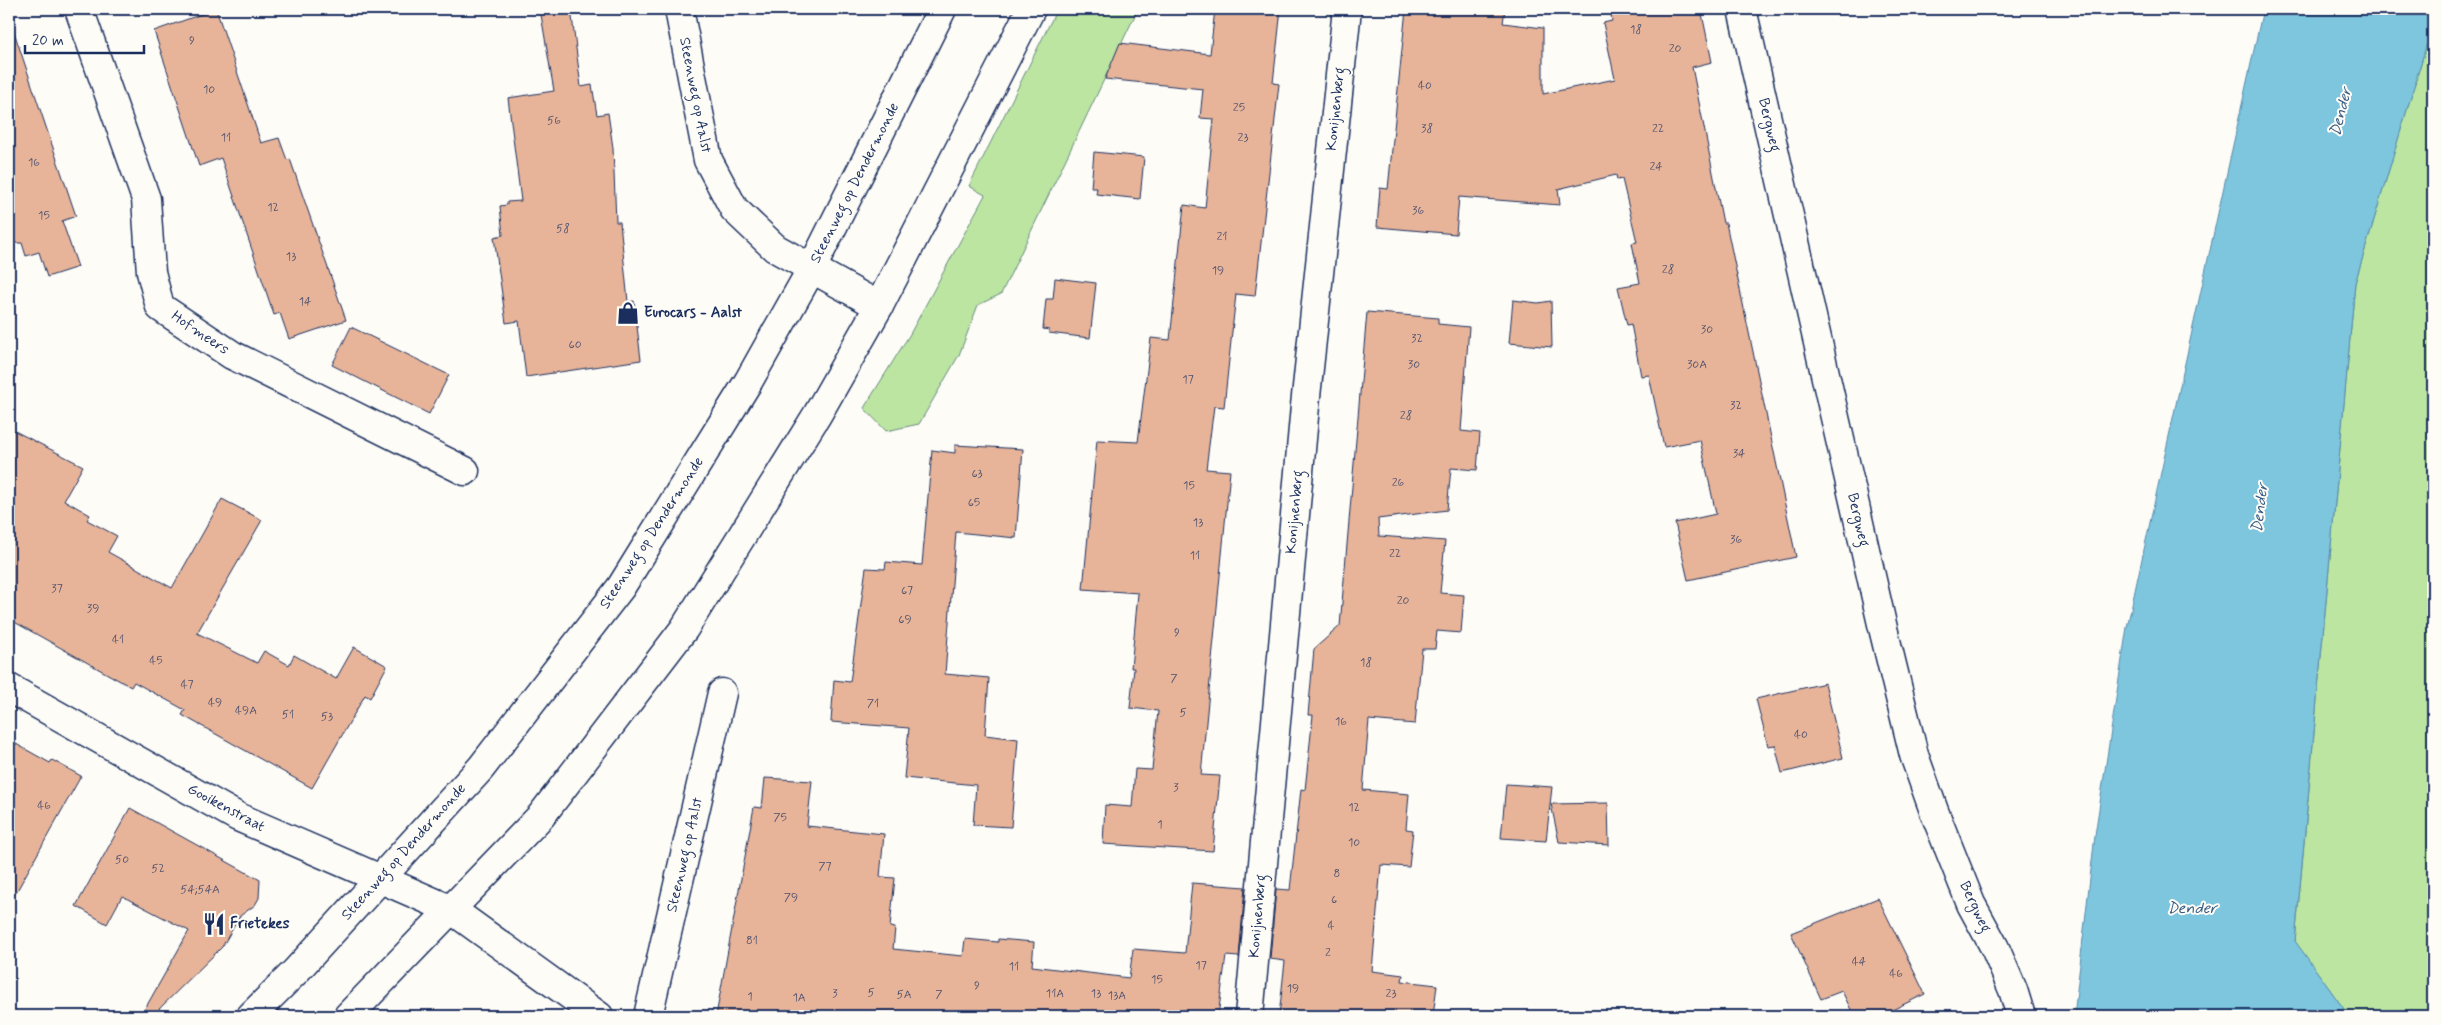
<svg xmlns="http://www.w3.org/2000/svg" width="2442" height="1025" font-family="Mynerve,sans-serif">
	<rect width="100%" height="100%" fill="#fdfcf7"/>
	<filter id="ink" filterUnits="userSpaceOnUse"><feTurbulence type="fractalNoise" baseFrequency=".02" numOctaves="2"/><feDisplacementMap in="SourceGraphic" scale="10" xChannelSelector="R" yChannelSelector="G"/><feConvolveMatrix kernelMatrix="1 2 1 2 8 2 1 2 1" color-interpolation-filters="sRGB"/></filter>
	<g filter="url(#ink)">
		<g fill="#bbe5a1" stroke="#6b8a80">
			<path d="M 1057,9 L 1138,9 L 1001,294 L 978,305 L 959,355 L 919,424 L 886,431 L 864,408 L 910,334 L 985,195 L 969,186 Z"/>
			<path d="M 2433,23 L 2433,1016 L 2349,1016 L 2295,942 L 2355,283 Z"/>
		</g>
		<path fill="#7ec6de" stroke="#568aab" d="M 2263,9 L 2433,9 L 2433,23 L 2355,283 L 2295,941 L 2349,1016 L 2074,1016 L 2095,835 L 2127,627 Z"/>
		<g fill="#e7b499" stroke="#1b2f5e">
			<path d="M 216,9 L 261,143 L 279,138 L 287,160 L 290,159 L 346,320 L 289,339 L 280,313 L 274,315 L 221,158 L 199,166 L 154,31 Z"/>
			<path d="M 540,9 L 571,9 L 581,87 L 592,85 L 597,115 L 608,113 L 613,148 L 616,222 L 620,222 L 628,302 L 634,301 L 641,360 L 526,377 L 519,321 L 506,323 L 494,237 L 503,235 L 500,206 L 507,205 L 507,202 L 521,201 L 508,98 L 554,91 Z"/>
			<path d="M 1215,9 L 1281,9 L 1273,83 L 1279,84 L 1255,296 L 1236,294 L 1224,407 L 1214,406 L 1206,469 L 1230,471 L 1201,775 L 1220,776 L 1213,851 L 1103,844 L 1105,805 L 1132,807 L 1135,769 L 1152,770 L 1158,711 L 1130,708 L 1134,668 L 1131,668 L 1138,593 L 1083,589 L 1097,440 L 1138,442 L 1151,338 L 1170,340 L 1184,205 L 1205,208 L 1214,119 L 1200,118 L 1203,89 L 1105,79 L 1120,43 L 1210,54 Z"/>
			<path d="M 1406,9 L 1505,9 L 1503,23 L 1543,28 L 1543,94 L 1615,79 L 1603,23 L 1612,21 L 1610,9 L 1701,9 L 1712,62 L 1692,67 L 1723,223 L 1726,223 L 1796,557 L 1688,580 L 1675,523 L 1716,514 L 1700,440 L 1664,447 L 1649,375 L 1641,376 L 1631,324 L 1627,325 L 1618,287 L 1640,283 L 1632,243 L 1637,242 L 1622,179 L 1617,180 L 1616,175 L 1558,189 L 1560,205 L 1459,197 L 1456,234 L 1377,227 L 1380,188 L 1388,189 Z"/>
			<path d="M 14,32 L 76,216 L 62,221 L 78,267 L 47,277 L 39,252 L 26,256 L 22,243 L 9,243 L 9,33 Z"/>
			<path d="M 1094,152 L 1144,157 L 1140,199 L 1096,194 L 1097,188 L 1091,188 Z"/>
			<path d="M 1055,278 L 1096,283 L 1090,338 L 1049,333 L 1049,330 L 1043,329 L 1046,299 L 1053,299 Z"/>
			<path d="M 1513,300 L 1538,303 L 1551,301 L 1552,347 L 1509,343 Z"/>
			<path d="M 1367,312 L 1438,318 L 1438,324 L 1469,327 L 1461,431 L 1480,433 L 1477,470 L 1451,468 L 1447,510 L 1378,519 L 1379,536 L 1445,541 L 1440,593 L 1464,595 L 1461,633 L 1437,631 L 1435,649 L 1422,649 L 1415,724 L 1369,720 L 1363,790 L 1409,794 L 1406,829 L 1413,830 L 1409,867 L 1381,865 L 1372,971 L 1403,975 L 1402,981 L 1437,985 L 1433,1016 L 1279,1016 L 1285,961 L 1270,959 L 1276,889 L 1290,890 L 1301,789 L 1305,790 L 1313,715 L 1308,715 L 1314,649 L 1340,626 Z"/>
			<path d="M 351,327 L 449,375 L 429,414 L 332,365 Z"/>
			<path d="M 9,428 L 83,466 L 64,500 L 90,515 L 87,520 L 117,536 L 108,552 L 172,588 L 222,499 L 262,520 L 197,633 L 257,663 L 264,651 L 289,665 L 294,655 L 336,679 L 354,647 L 387,666 L 370,698 L 365,695 L 312,788 L 182,715 L 185,710 L 134,682 L 131,687 L 9,619 Z"/>
			<path d="M 955,445 L 1023,449 L 1016,538 L 956,532 L 945,674 L 989,678 L 985,735 L 1018,739 L 1011,827 L 973,825 L 976,785 L 904,778 L 909,728 L 831,722 L 834,680 L 850,682 L 866,568 L 885,569 L 886,562 L 922,565 L 932,450 L 955,453 Z"/>
			<path d="M 1825,683 L 1843,758 L 1782,773 L 1775,745 L 1768,746 L 1756,699 Z"/>
			<path d="M 9,740 L 50,763 L 52,760 L 81,776 L 9,905 Z"/>
			<path d="M 765,778 L 812,781 L 807,826 L 884,834 L 880,877 L 895,878 L 890,927 L 895,928 L 893,949 L 963,956 L 965,939 L 998,942 L 998,939 L 1034,942 L 1032,966 L 1129,978 L 1133,949 L 1185,953 L 1192,883 L 1245,887 L 1239,957 L 1226,956 L 1218,1016 L 716,1016 L 754,807 L 762,808 Z"/>
			<path d="M 1506,784 L 1552,787 L 1546,841 L 1501,838 Z"/>
			<path d="M 1608,803 L 1609,845 L 1559,842 L 1551,804 Z"/>
			<path d="M 130,808 L 260,880 L 259,898 L 255,905 L 240,916 L 222,947 L 152,1016 L 142,1014 L 189,931 L 122,896 L 107,924 L 76,906 Z"/>
			<path d="M 1878,898 L 1925,994 L 1886,1013 L 1853,1014 L 1842,991 L 1821,999 L 1791,933 Z"/>
		</g>
		<g fill="none" stroke-linecap="round" stroke-linejoin="round">
			<defs>
				<g id="minor">
					<path d="M 79,9 L 146,199 L 151,272 L 160,307 L 232,355 L 465,471"/>
					<path d="M 679,9 L 708,160 L 734,209 L 775,248 L 879,306"/>
					<path d="M 1742,9 L 1882,624 L 1914,755 L 1934,811 L 1971,904 L 1995,948 L 2013,990 L 2021,1016"/>
					<path d="M 9,688 L 238,817 L 452,910 L 599,1016"/>
					<path d="M 648,1016 L 722,693"/>
					<path d="M 1249,1016 L 1305,406 L 1347,9"/>
				</g>
				<g id="secondary">
					<path d="M 251,1016 L 296,971 L 481,768 L 621,587 L 748,382 L 811,270 L 942,9"/>
					<path d="M 348,1016 L 541,816 L 684,629 L 817,415 L 879,306 L 1031,9"/>
				</g>
			</defs>
			<use href="#minor" stroke="#1b2f5e" stroke-width="31"/>
			<use href="#secondary" stroke="#1b2f5e" stroke-width="31"/>
			<use href="#minor" stroke="#fdfcf7" stroke-width="28"/>
			<use href="#secondary" stroke="#fdfcf7" stroke-width="28"/>
		</g>
	</g>
	<defs>
		<symbol id="shop-bare" viewBox="-9 -9 18 18"><path d="M-5-2.5h2.3a2.7 3.5 0 0 1 5.4 0H5L5.5 6h-11ZM-1.5-2.5h3a1.5 2.3 0 0 0-3 0Z" fill="#1b2f5e" stroke="#fdfcf7" stroke-width="2.5" paint-order="stroke"/></symbol>
		<symbol id="restaurant-bare" viewBox="-9 -9 18 18"><path d="M-5-6h1v4h1v-4h1v4h1v-4h1v5L-1.5 .5V6h-2V.5L-5-1ZM5-6V6H3V1.5H1.5Q1.5-4 5-6Z" fill="#1b2f5e" stroke="#fdfcf7" stroke-width="2.5" paint-order="stroke"/></symbol>
	</defs>
	<g fill-rule="evenodd">
		<use href="#shop-bare" x="612" y="297" width="32" height="32"/>
		<use href="#restaurant-bare" x="198" y="908" width="32" height="32"/>
	</g>
	<g text-anchor="middle" dominant-baseline="central" stroke-width="4" stroke-linejoin="round" paint-order="stroke">
		<g font-size="12" fill="#4e506d">
			<text x="1636" y="30">18</text>
			<text x="192" y="41">9</text>
			<text x="1675" y="49">20</text>
			<text x="1425" y="86">40</text>
			<text x="209" y="90">10</text>
			<text x="1239" y="108">25</text>
			<text x="554" y="121">56</text>
			<text x="1427" y="129">38</text>
			<text x="1658" y="129">22</text>
			<text x="226" y="138">11</text>
			<text x="1243" y="138">23</text>
			<text x="34" y="163">16</text>
			<text x="1656" y="167">24</text>
			<text x="273" y="208">12</text>
			<text x="1418" y="211">36</text>
			<text x="44" y="216">15</text>
			<text x="563" y="229">58</text>
			<text x="1222" y="237">21</text>
			<text x="291" y="257">13</text>
			<text x="1668" y="270">28</text>
			<text x="1218" y="271">19</text>
			<text x="305" y="302">14</text>
			<text x="1707" y="330">30</text>
			<text x="1417" y="339">32</text>
			<text x="575" y="345">60</text>
			<text x="1414" y="365">30</text>
			<text x="1697" y="365">30A</text>
			<text x="1188" y="380">17</text>
			<text x="1736" y="406">32</text>
			<text x="1406" y="416">28</text>
			<text x="1739" y="454">34</text>
			<text x="977" y="474">63</text>
			<text x="1398" y="483">26</text>
			<text x="1189" y="486">15</text>
			<text x="974" y="503">65</text>
			<text x="1198" y="523">13</text>
			<text x="1736" y="540">36</text>
			<text x="1395" y="554">22</text>
			<text x="1195" y="556">11</text>
			<text x="57" y="589">37</text>
			<text x="907" y="591">67</text>
			<text x="1403" y="601">20</text>
			<text x="93" y="609">39</text>
			<text x="905" y="620">69</text>
			<text x="1177" y="633">9</text>
			<text x="118" y="640">41</text>
			<text x="156" y="661">45</text>
			<text x="1366" y="663">18</text>
			<text x="1174" y="679">7</text>
			<text x="187" y="685">47</text>
			<text x="215" y="703">49</text>
			<text x="873" y="704">71</text>
			<text x="246" y="711">49A</text>
			<text x="1183" y="713">5</text>
			<text x="288" y="715">51</text>
			<text x="327" y="717">53</text>
			<text x="1341" y="722">16</text>
			<text x="1801" y="735">40</text>
			<text x="1176" y="788">3</text>
			<text x="44" y="806">46</text>
			<text x="1354" y="808">12</text>
			<text x="780" y="818">75</text>
			<text x="1160" y="825">1</text>
			<text x="1354" y="843">10</text>
			<text x="122" y="860">50</text>
			<text x="825" y="867">77</text>
			<text x="158" y="869">52</text>
			<text x="1337" y="874">8</text>
			<text x="200" y="890">54;54A</text>
			<text x="791" y="898">79</text>
			<text x="1334" y="900">6</text>
			<text x="1331" y="926">4</text>
			<text x="752" y="941">81</text>
			<text x="1328" y="953">2</text>
			<text x="1859" y="962">44</text>
			<text x="1201" y="966">17</text>
			<text x="1014" y="967">11</text>
			<text x="1896" y="974">46</text>
			<text x="1157" y="980">15</text>
			<text x="977" y="986">9</text>
			<text x="1293" y="989">19</text>
			<text x="871" y="993">5</text>
			<text x="835" y="994">3</text>
			<text x="1055" y="994">11A</text>
			<text x="1096" y="994">13</text>
			<text x="1391" y="994">23</text>
			<text x="904" y="995">5A</text>
			<text x="939" y="995">7</text>
			<text x="1117" y="996">13A</text>
			<text x="750" y="997">1</text>
			<text x="799" y="998">1A</text>
		</g>
		<g font-size="15" fill="#1b2f5e" stroke="#fdfcf7">
			<text transform="translate(695 95) rotate(79)">Steenweg op Aalst</text>
			<text transform="translate(1336 109) rotate(-84)">Konijnenberg</text>
			<text transform="translate(1769 125) rotate(77)">Bergweg</text>
			<text transform="translate(855 183) rotate(-63)">Steenweg op Dendermonde</text>
			<text transform="translate(200 333) rotate(34)">Hofmeers</text>
			<text transform="translate(1295 512) rotate(-85)">Konijnenberg</text>
			<text transform="translate(1858 520) rotate(77)">Bergweg</text>
			<text transform="translate(652 533) rotate(-57)">Steenweg op Dendermonde</text>
			<text transform="translate(226 808) rotate(28)">Gooikenstraat</text>
			<text transform="translate(404 852) rotate(-48)">Steenweg op Dendermonde</text>
			<text transform="translate(685 855) rotate(-77)">Steenweg op Aalst</text>
			<text transform="translate(1975 907) rotate(65)">Bergweg</text>
			<text transform="translate(1258 916) rotate(-85)">Konijnenberg</text>
		</g>
		<g font-size="15" font-weight="bold" fill="#1b2f5e" stroke="#fdfcf7" text-anchor="start">
			<text x="644" y="313">Eurocars - Aalst</text>
			<text x="230" y="924">Frietekes</text>
		</g>
		<g font-size="16" font-style="italic" fill="#395c84" stroke="#fdfcf7">
			<text transform="translate(2341 112) rotate(-76)">Dender</text>
			<text transform="translate(2260 508) rotate(-83)">Dender</text>
			<text x="2192" y="908">Dender</text>
		</g>
	</g>
	<rect width="2442" height="1025" fill="none" stroke="#fdfcf7" stroke-width="30"/>
	<rect x="15" y="15" width="2412" height="995" fill="none" stroke="#1b2f5e" stroke-width="2" filter="url(#ink)"/>
	<path d="M25 45v8h119v-8" fill="none" stroke="#1b2f5e" stroke-width="2.5"/>
	<text x="32" y="45" font-size="15" fill="#1b2f5e" stroke="#fdfcf7" stroke-width="4" paint-order="stroke">20 m</text>
</svg>
